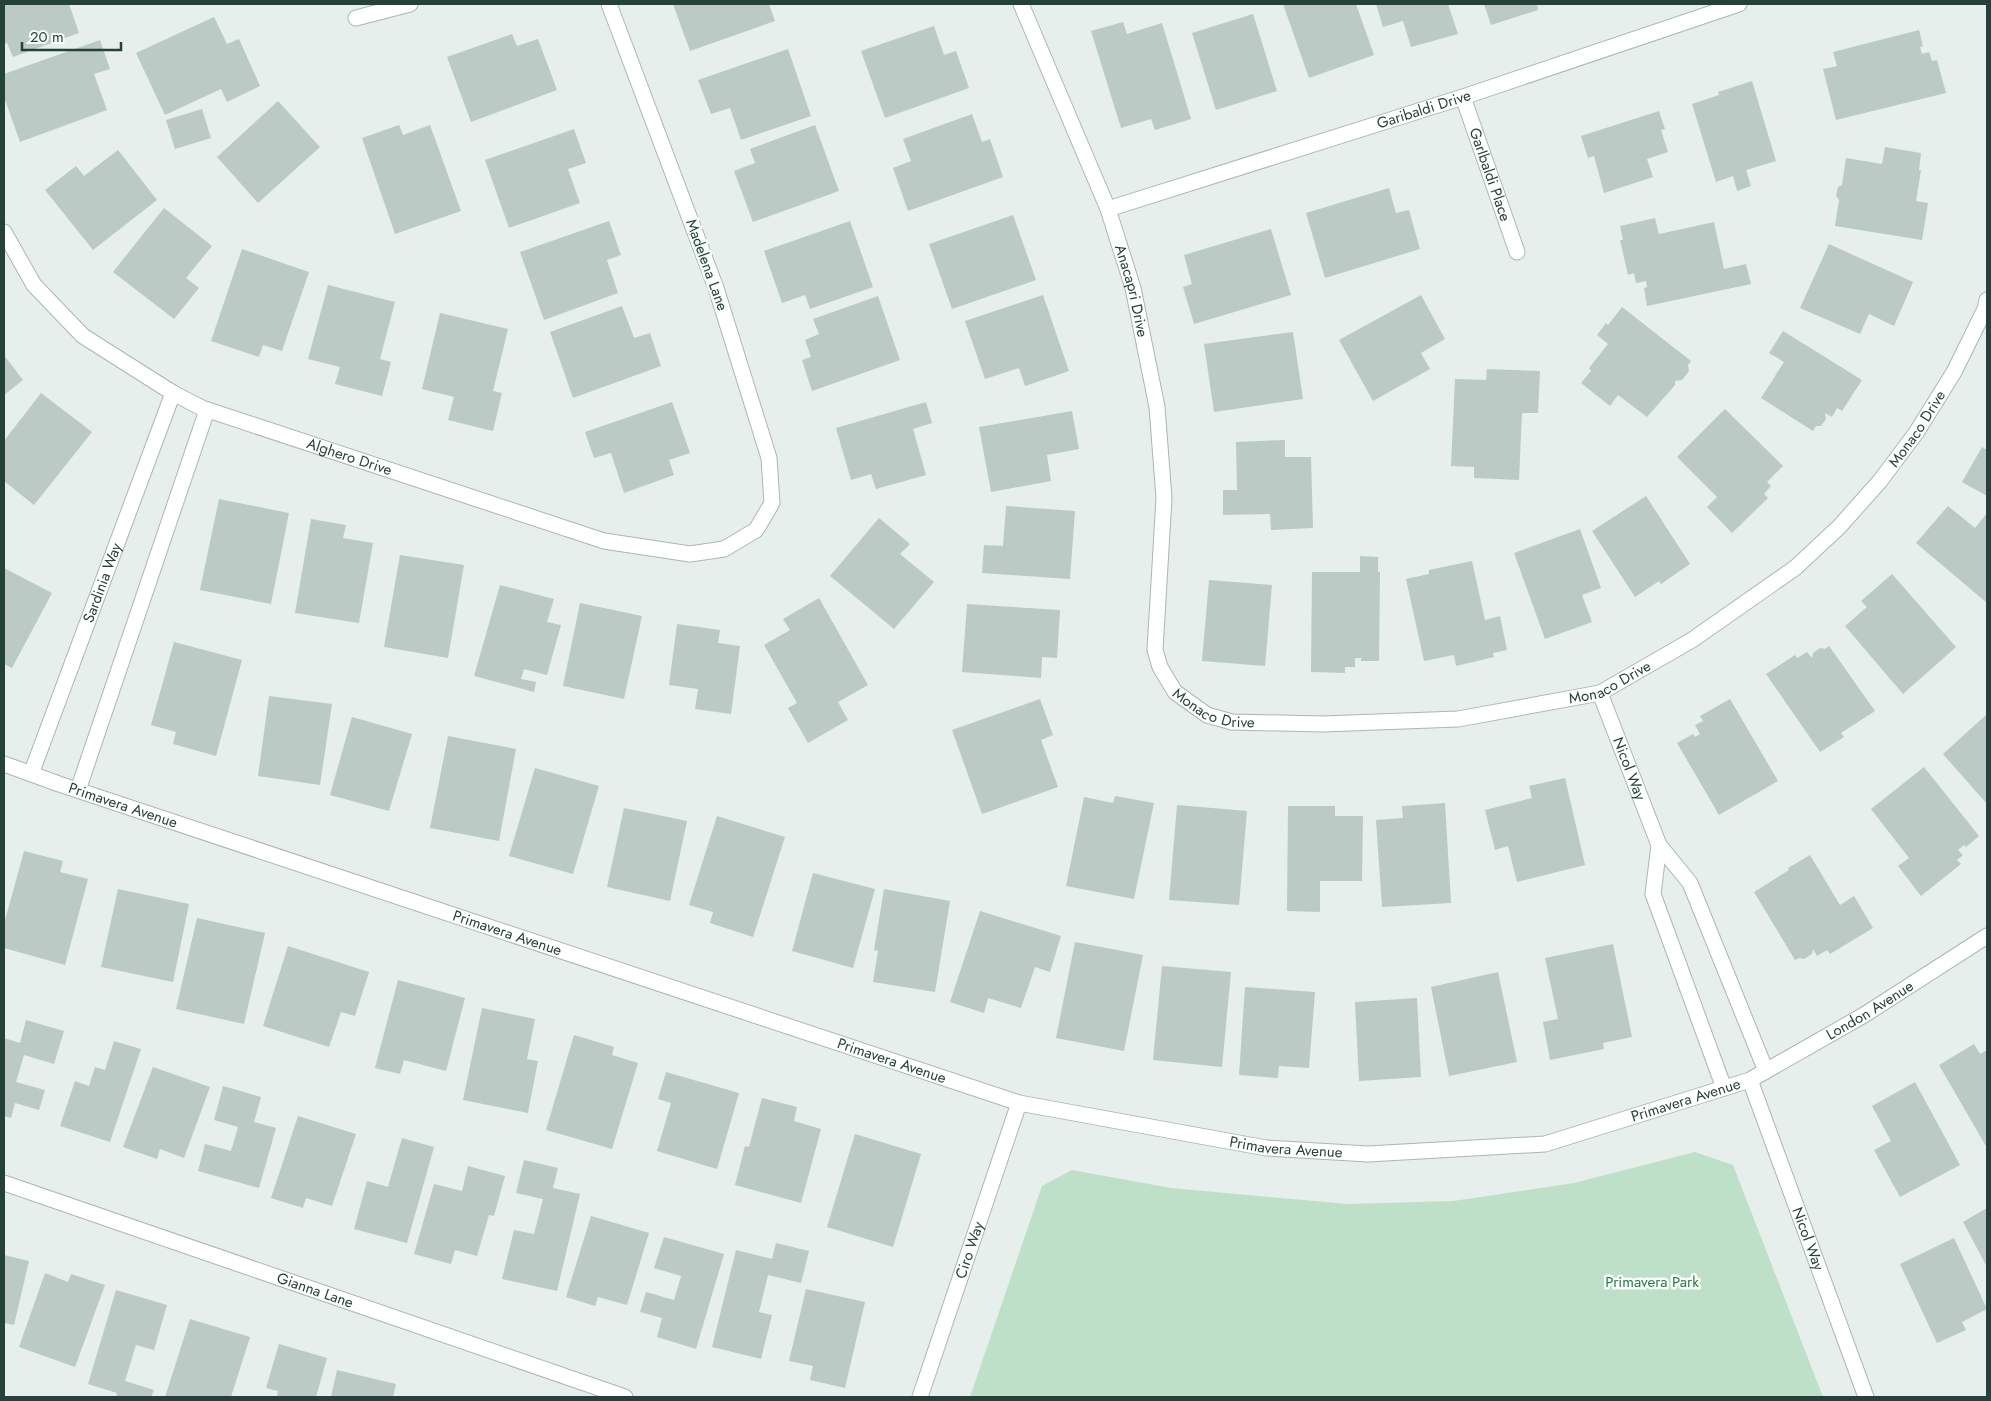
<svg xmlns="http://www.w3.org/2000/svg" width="1991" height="1401" font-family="Jost,sans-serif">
	<rect width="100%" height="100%" fill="#e6efeb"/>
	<path fill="#bfe0c8" d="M 1695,1152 L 1733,1165 L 1823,1397 L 970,1397 L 1042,1186 L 1072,1170 L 1171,1188 L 1348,1204 L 1453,1201 L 1574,1183 Z"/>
	<g fill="#bbcac4">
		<path d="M 4,4 L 69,4 L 79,33 L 13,57 L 7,43 L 4,44 Z"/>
		<path d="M 673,4 L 769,4 L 775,21 L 690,51 Z"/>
		<path d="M 1283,4 L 1356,4 L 1374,55 L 1309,78 Z"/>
		<path d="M 1376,4 L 1448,4 L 1458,34 L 1411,47 L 1403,21 L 1383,27 Z"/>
		<path d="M 1484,4 L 1537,4 L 1538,10 L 1491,25 Z"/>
		<path d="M 1253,14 L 1277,91 L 1216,110 L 1192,33 Z"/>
		<path d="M 214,17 L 227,44 L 239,39 L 260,86 L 227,102 L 221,89 L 165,115 L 136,53 Z"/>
		<path d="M 1123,22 L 1127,34 L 1162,23 L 1191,119 L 1155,130 L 1151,119 L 1121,128 L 1091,31 Z"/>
		<path d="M 934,26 L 944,55 L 956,51 L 969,88 L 885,118 L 861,51 Z"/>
		<path d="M 1919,30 L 1923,46 L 1920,47 L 1922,54 L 1929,52 L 1932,61 L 1937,60 L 1946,93 L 1836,120 L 1823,69 L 1837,66 L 1833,52 Z"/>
		<path d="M 512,34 L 517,46 L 538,39 L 557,90 L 471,122 L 447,57 Z"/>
		<path d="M 100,40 L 110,69 L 94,74 L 107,110 L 20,142 L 4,97 L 4,74 Z"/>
		<path d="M 788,49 L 811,116 L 741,140 L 730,108 L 711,114 L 698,80 Z"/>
		<path d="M 1752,81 L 1776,161 L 1746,170 L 1751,186 L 1737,191 L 1733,176 L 1716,182 L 1692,104 L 1719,95 L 1718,92 Z"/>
		<path d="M 278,101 L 320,147 L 258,203 L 217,157 Z"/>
		<path d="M 202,109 L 211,138 L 175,149 L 166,120 Z"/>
		<path d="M 1659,111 L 1665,129 L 1661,130 L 1668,152 L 1647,159 L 1653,177 L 1604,193 L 1594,156 L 1588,158 L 1581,136 Z"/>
		<path d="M 972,114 L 982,142 L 990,139 L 1003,177 L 908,211 L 893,168 L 911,161 L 903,139 Z"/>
		<path d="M 399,125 L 403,135 L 430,125 L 461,211 L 395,234 L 362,138 Z"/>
		<path d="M 815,125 L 839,191 L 753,222 L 734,171 L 755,163 L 750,149 Z"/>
		<path d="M 574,129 L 586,163 L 568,169 L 580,203 L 509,228 L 485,160 Z"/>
		<path d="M 1885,147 L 1921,153 L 1919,170 L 1921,170 L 1916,201 L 1928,203 L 1922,240 L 1835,226 L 1839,200 L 1836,196 L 1838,187 L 1842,185 L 1846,158 L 1882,164 Z"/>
		<path d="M 118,150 L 157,200 L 93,250 L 45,190 L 76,166 L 84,176 Z"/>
		<path d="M 1389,188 L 1396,213 L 1409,210 L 1420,249 L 1325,278 L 1306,213 Z"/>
		<path d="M 164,208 L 212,246 L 186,278 L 199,288 L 174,319 L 113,272 Z"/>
		<path d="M 1013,215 L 1036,280 L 952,309 L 929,244 Z"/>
		<path d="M 1655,218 L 1659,234 L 1714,222 L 1724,269 L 1746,264 L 1751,284 L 1647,306 L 1644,288 L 1647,287 L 1646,281 L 1636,283 L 1634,273 L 1628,275 L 1620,240 L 1623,240 L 1620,226 Z"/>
		<path d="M 609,221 L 621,255 L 607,260 L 618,293 L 544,320 L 520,252 Z"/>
		<path d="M 850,221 L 873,287 L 810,309 L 805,295 L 782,303 L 764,251 Z"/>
		<path d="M 1271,229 L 1291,295 L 1194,324 L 1183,287 L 1192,284 L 1184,255 Z"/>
		<path d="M 1829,244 L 1913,282 L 1894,326 L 1869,314 L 1860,334 L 1800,308 Z"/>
		<path d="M 242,249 L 309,272 L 282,351 L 263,345 L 259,357 L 211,341 Z"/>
		<path d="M 328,285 L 395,302 L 380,359 L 391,362 L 382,396 L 335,384 L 340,367 L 308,359 Z"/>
		<path d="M 1043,295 L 1069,371 L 1025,386 L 1019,368 L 985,379 L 965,321 Z"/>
		<path d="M 1421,295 L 1445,339 L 1421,353 L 1430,369 L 1373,401 L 1339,340 Z"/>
		<path d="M 878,296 L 900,360 L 812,391 L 802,360 L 811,357 L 805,340 L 819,334 L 813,319 Z"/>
		<path d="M 622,306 L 634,338 L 650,333 L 661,366 L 573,398 L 550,332 Z"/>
		<path d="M 1622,307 L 1691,361 L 1688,365 L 1689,371 L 1682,380 L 1675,381 L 1675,385 L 1647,417 L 1618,395 L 1610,406 L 1581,383 L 1591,371 L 1589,368 L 1608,344 L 1597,335 L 1606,323 L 1608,325 Z"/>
		<path d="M 440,313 L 508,329 L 493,391 L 502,393 L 493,431 L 448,420 L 454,397 L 422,389 Z"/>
		<path d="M 1783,331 L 1862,380 L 1842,411 L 1837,408 L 1832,417 L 1825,413 L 1826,419 L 1821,426 L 1816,426 L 1813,431 L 1761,398 L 1784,362 L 1769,353 Z"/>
		<path d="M 1293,332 L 1303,399 L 1214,412 L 1204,344 Z"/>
		<path d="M 4,355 L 23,380 L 4,395 Z"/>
		<path d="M 1487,369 L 1540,371 L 1538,413 L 1522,413 L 1519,480 L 1474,478 L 1474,467 L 1451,466 L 1455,379 L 1486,380 Z"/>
		<path d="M 41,393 L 92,432 L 34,505 L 4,481 L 4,441 Z"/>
		<path d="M 672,402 L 690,453 L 669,460 L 674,475 L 624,493 L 611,453 L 594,458 L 585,432 Z"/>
		<path d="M 926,402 L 932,423 L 913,429 L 926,475 L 876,489 L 871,474 L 851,480 L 836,428 Z"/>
		<path d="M 1725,409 L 1783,466 L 1767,482 L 1771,486 L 1764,494 L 1768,498 L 1732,533 L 1707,507 L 1717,497 L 1677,457 Z"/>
		<path d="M 1072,411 L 1079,449 L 1047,455 L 1051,481 L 991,492 L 979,427 Z"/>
		<path d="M 1285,440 L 1285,457 L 1311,457 L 1313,528 L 1271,530 L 1270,514 L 1223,515 L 1223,490 L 1237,490 L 1236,442 Z"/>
		<path d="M 1982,447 L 1987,450 L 1987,496 L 1962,482 Z"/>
		<path d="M 1646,496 L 1690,564 L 1661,584 L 1659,581 L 1635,597 L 1592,531 Z"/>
		<path d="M 219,499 L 289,513 L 271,604 L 200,590 Z"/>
		<path d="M 1006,506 L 1075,511 L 1070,579 L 982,573 L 984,545 L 1003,546 Z"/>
		<path d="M 1948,506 L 1975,528 L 1987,513 L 1987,603 L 1916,543 Z"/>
		<path d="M 879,518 L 910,544 L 900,554 L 934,582 L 894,629 L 830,576 Z"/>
		<path d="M 311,519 L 346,525 L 343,538 L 373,543 L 359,623 L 295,613 Z"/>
		<path d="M 1580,529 L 1601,588 L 1582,595 L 1592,622 L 1545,639 L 1514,553 Z"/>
		<path d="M 400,555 L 464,565 L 448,658 L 384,647 Z"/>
		<path d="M 1360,556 L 1378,557 L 1378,572 L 1380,572 L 1379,661 L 1361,661 L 1361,658 L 1355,658 L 1355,667 L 1345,667 L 1345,673 L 1311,672 L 1312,572 L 1360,572 Z"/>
		<path d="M 1472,561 L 1485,620 L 1500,616 L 1507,650 L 1493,653 L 1494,657 L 1456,666 L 1454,655 L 1424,661 L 1406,579 L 1429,574 L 1429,570 Z"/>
		<path d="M 4,568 L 52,593 L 12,668 L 4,664 Z"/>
		<path d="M 1892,574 L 1956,647 L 1903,694 L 1845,626 L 1867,607 L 1861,601 Z"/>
		<path d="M 1209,580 L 1272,585 L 1265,666 L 1202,661 Z"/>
		<path d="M 500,585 L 554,599 L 547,622 L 561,625 L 547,675 L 524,669 L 521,679 L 536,682 L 534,692 L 474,676 Z"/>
		<path d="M 819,598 L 868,685 L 838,702 L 848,720 L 808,743 L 788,708 L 797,703 L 764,645 L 790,630 L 783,619 Z"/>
		<path d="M 580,603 L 642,616 L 624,699 L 563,686 Z"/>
		<path d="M 967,604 L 1060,610 L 1057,658 L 1042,657 L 1041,678 L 962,672 Z"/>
		<path d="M 677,624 L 720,630 L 718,643 L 740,646 L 731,714 L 695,709 L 698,689 L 669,685 Z"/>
		<path d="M 174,642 L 242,660 L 216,756 L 173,744 L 176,732 L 151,725 Z"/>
		<path d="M 1829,646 L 1875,711 L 1841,733 L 1844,737 L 1820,752 L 1766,674 L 1795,655 L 1797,658 L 1807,652 L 1812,658 L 1813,653 L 1820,648 L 1825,649 Z"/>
		<path d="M 269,696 L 332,704 L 320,785 L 258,776 Z"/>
		<path d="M 1040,699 L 1053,735 L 1041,740 L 1058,787 L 982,814 L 952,730 Z"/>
		<path d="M 1730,699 L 1778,781 L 1719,815 L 1677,743 L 1693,734 L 1695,737 L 1700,734 L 1695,725 L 1703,721 L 1700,716 Z"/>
		<path d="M 1987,714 L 1987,804 L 1943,754 Z"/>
		<path d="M 352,717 L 412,734 L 389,811 L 330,795 Z"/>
		<path d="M 448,736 L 516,749 L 499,841 L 430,828 Z"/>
		<path d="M 1924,767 L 1979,836 L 1966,847 L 1964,845 L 1958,850 L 1963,855 L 1957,860 L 1961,864 L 1921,896 L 1898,866 L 1909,858 L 1871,809 Z"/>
		<path d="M 535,768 L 599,786 L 573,874 L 509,856 Z"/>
		<path d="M 1565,778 L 1585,865 L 1517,882 L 1508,846 L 1495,850 L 1485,810 L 1532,798 L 1529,786 Z"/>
		<path d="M 1115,796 L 1154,803 L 1134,899 L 1066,886 L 1084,797 L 1113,803 Z"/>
		<path d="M 1445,803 L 1451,903 L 1382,907 L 1376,820 L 1403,818 L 1402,806 Z"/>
		<path d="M 1177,805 L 1247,811 L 1239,905 L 1169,900 Z"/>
		<path d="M 1288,806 L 1335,806 L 1335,816 L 1363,816 L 1362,881 L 1320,881 L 1320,912 L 1287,911 Z"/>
		<path d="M 624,808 L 687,821 L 670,901 L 607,887 Z"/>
		<path d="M 717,816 L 785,837 L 753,937 L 710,923 L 713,912 L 689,905 Z"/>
		<path d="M 24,851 L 63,861 L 60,872 L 88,879 L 65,965 L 4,948 L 4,924 Z"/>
		<path d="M 1810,855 L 1840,905 L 1854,896 L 1873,928 L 1830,954 L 1827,950 L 1817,956 L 1813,949 L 1812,954 L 1804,959 L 1799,958 L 1795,960 L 1754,892 L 1789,870 L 1788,868 Z"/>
		<path d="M 813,873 L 875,889 L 853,968 L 792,951 Z"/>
		<path d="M 118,889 L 189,904 L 173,982 L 101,967 Z"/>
		<path d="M 884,889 L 950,901 L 935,992 L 873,982 L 878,951 L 874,950 Z"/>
		<path d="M 980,911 L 1061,936 L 1050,972 L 1035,967 L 1021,1008 L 988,998 L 984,1013 L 950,1002 Z"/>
		<path d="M 197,918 L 265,933 L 244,1024 L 176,1009 Z"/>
		<path d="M 1075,942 L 1143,955 L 1124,1051 L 1056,1038 Z"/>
		<path d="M 1613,944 L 1632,1037 L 1603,1043 L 1604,1049 L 1550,1060 L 1543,1022 L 1558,1019 L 1545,958 Z"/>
		<path d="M 288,946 L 369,972 L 355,1016 L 341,1012 L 329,1047 L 263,1026 Z"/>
		<path d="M 1162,966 L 1231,972 L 1222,1067 L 1153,1060 Z"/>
		<path d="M 1498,972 L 1517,1062 L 1449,1076 L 1431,987 Z"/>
		<path d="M 398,980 L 465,998 L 446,1071 L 404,1060 L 400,1074 L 375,1068 Z"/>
		<path d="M 1245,987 L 1315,992 L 1309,1068 L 1279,1066 L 1278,1078 L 1239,1075 Z"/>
		<path d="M 1417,998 L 1421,1077 L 1359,1081 L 1355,1002 Z"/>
		<path d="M 482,1008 L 535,1019 L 527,1059 L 538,1061 L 528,1113 L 463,1100 Z"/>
		<path d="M 26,1020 L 64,1031 L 54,1064 L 24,1055 L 16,1082 L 45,1090 L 39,1110 L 15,1103 L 11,1118 L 4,1116 L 4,1038 L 20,1043 Z"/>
		<path d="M 574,1035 L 614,1047 L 612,1055 L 638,1063 L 612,1149 L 546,1130 Z"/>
		<path d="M 114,1041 L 141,1049 L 110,1142 L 60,1126 L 75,1081 L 89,1086 L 95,1067 L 105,1070 Z"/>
		<path d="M 1974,1044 L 1980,1054 L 1987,1050 L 1987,1148 L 1939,1065 Z"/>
		<path d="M 153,1067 L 210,1087 L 184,1158 L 160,1149 L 157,1159 L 123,1147 Z"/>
		<path d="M 666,1072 L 739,1093 L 717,1169 L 657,1151 L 671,1103 L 658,1099 Z"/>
		<path d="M 1915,1082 L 1960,1165 L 1900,1197 L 1874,1150 L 1891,1141 L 1872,1106 Z"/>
		<path d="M 223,1086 L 261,1097 L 254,1122 L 276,1128 L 259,1188 L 198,1171 L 205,1144 L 231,1151 L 238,1127 L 214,1120 Z"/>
		<path d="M 762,1098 L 797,1107 L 794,1121 L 821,1129 L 801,1203 L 735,1185 L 745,1146 L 749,1147 Z"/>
		<path d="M 298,1116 L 356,1134 L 332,1206 L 306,1198 L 303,1208 L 271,1198 Z"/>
		<path d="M 855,1134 L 921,1154 L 893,1247 L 827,1227 Z"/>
		<path d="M 402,1138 L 434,1147 L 407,1243 L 354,1229 L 367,1181 L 388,1187 Z"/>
		<path d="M 524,1160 L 558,1168 L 553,1188 L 580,1194 L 557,1291 L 502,1279 L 514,1230 L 534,1234 L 543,1199 L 516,1193 Z"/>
		<path d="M 468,1166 L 505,1176 L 494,1216 L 489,1215 L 477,1256 L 455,1250 L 451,1264 L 414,1254 L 434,1184 L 462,1191 Z"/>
		<path d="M 1987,1208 L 1987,1267 L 1963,1222 Z"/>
		<path d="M 591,1216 L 649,1233 L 627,1305 L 598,1297 L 595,1306 L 566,1297 Z"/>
		<path d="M 664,1237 L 724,1254 L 696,1349 L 657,1337 L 662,1318 L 640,1312 L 646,1292 L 674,1300 L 681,1276 L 654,1268 Z"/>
		<path d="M 1954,1238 L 1987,1309 L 1962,1322 L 1966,1330 L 1937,1343 L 1900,1264 Z"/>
		<path d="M 776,1243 L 809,1251 L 801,1283 L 768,1275 L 759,1312 L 772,1315 L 761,1359 L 712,1347 L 736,1250 L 772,1259 Z"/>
		<path d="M 4,1255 L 29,1261 L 14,1325 L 4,1323 Z"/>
		<path d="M 45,1273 L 68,1282 L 71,1274 L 105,1285 L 75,1367 L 19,1347 Z"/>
		<path d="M 806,1289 L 865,1302 L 845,1388 L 810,1380 L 813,1366 L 789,1361 Z"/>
		<path d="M 116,1290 L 167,1305 L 154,1350 L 136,1345 L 125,1381 L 154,1390 L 151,1397 L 116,1397 L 117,1393 L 88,1384 Z"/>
		<path d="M 190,1319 L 250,1337 L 231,1397 L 165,1397 Z"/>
		<path d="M 279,1344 L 327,1358 L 316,1397 L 277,1397 L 278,1391 L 266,1388 Z"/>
		<path d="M 337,1370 L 396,1384 L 393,1397 L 331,1397 Z"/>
	</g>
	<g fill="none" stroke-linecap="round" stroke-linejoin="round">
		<defs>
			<g id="minor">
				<path id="s1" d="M 1021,4 L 1108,209 L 1133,288 L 1157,407 L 1164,498 L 1155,650 L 1160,667 L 1175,692 L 1207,715 L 1232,722 L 1323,724 L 1458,719 L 1600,693 L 1692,640 L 1795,568 L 1839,527 L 1880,481 L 1916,433 L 1954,372 L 1985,309 L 1987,300"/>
				<path d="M 356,18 L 410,4"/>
				<path id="s2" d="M 1463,97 L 1517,252"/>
				<path id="s3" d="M 1108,209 L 1463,97 L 1739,4"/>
				<path id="s4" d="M 4,232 L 34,285 L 83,336 L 173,393 L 202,408 L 604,541 L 690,554 L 724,549 L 756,530 L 772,503 L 769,458 L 716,288 L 609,4"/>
				<path id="s5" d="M 1600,693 L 1659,845 L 1690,883 L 1766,1071"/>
				<path id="s6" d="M 31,774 L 173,393"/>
				<path d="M 78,790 L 207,410"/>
				<path d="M 1659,845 L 1653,894 L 1724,1088"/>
				<path id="s7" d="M 4,1183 L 625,1397"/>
				<path id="s8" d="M 920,1397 L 1019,1103"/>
			</g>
			<g id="tertiary">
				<path id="s9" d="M 4,764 L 59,784 L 1019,1103 L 1266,1148 L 1368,1154 L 1545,1144 L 1750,1080 L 1864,1015 L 1987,936"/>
				<path id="s10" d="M 1750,1080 L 1866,1397"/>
			</g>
		</defs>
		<use href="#minor" stroke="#a8b8b2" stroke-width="17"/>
		<use href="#tertiary" stroke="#a8b8b2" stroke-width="17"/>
		<use href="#minor" stroke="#fff" stroke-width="15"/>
		<use href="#tertiary" stroke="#fff" stroke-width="15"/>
	</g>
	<g text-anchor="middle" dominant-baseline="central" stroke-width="5" stroke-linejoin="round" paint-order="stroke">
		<g font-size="15" fill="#24423a" stroke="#f7fbf9">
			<text stroke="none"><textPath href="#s3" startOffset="331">Garibaldi Drive</textPath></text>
			<text stroke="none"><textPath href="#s2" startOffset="82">GarIbaldi Place</textPath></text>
			<text transform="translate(707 265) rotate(70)">Madelena Lane</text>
			<text stroke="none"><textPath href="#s1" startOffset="308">Anacapri Drive</textPath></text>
			<text stroke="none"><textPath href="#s1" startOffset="1571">Monaco Drive</textPath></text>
			<text stroke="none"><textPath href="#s4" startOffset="426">Alghero Drive</textPath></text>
			<text stroke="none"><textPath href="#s6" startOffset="204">Sardinia Way</textPath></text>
			<text stroke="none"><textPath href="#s1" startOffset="1166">Monaco Drive</textPath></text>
			<text stroke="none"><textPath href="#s1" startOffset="761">Monaco Drive</textPath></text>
			<text stroke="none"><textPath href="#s5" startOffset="81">Nicol Way</textPath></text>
			<text stroke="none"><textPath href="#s9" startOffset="126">Primavera Avenue</textPath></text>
			<text stroke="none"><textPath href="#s9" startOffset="531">Primavera Avenue</textPath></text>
			<text stroke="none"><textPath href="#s9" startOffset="1954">London Avenue</textPath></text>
			<text stroke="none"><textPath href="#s9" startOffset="936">Primavera Avenue</textPath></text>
			<text stroke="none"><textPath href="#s9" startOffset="1748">Primavera Avenue</textPath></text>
			<text stroke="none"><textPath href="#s9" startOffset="1341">Primavera Avenue</textPath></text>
			<text stroke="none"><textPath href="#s10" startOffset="169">Nicol Way</textPath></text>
			<text stroke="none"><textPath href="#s8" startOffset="155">Ciro Way</textPath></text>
			<text stroke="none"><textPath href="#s7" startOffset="329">Gianna Lane</textPath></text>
		</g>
		<g font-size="15" fill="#2d7a4b" stroke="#f7fbf9">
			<text x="1652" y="1282">Primavera Park</text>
		</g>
	</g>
	<rect width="1991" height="1401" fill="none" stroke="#24423a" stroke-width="10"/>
	<path d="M22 42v8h99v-8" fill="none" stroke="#24423a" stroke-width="2.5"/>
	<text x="30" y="42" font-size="15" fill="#24423a" stroke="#f7fbf9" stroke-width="4" paint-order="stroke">20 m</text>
</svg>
